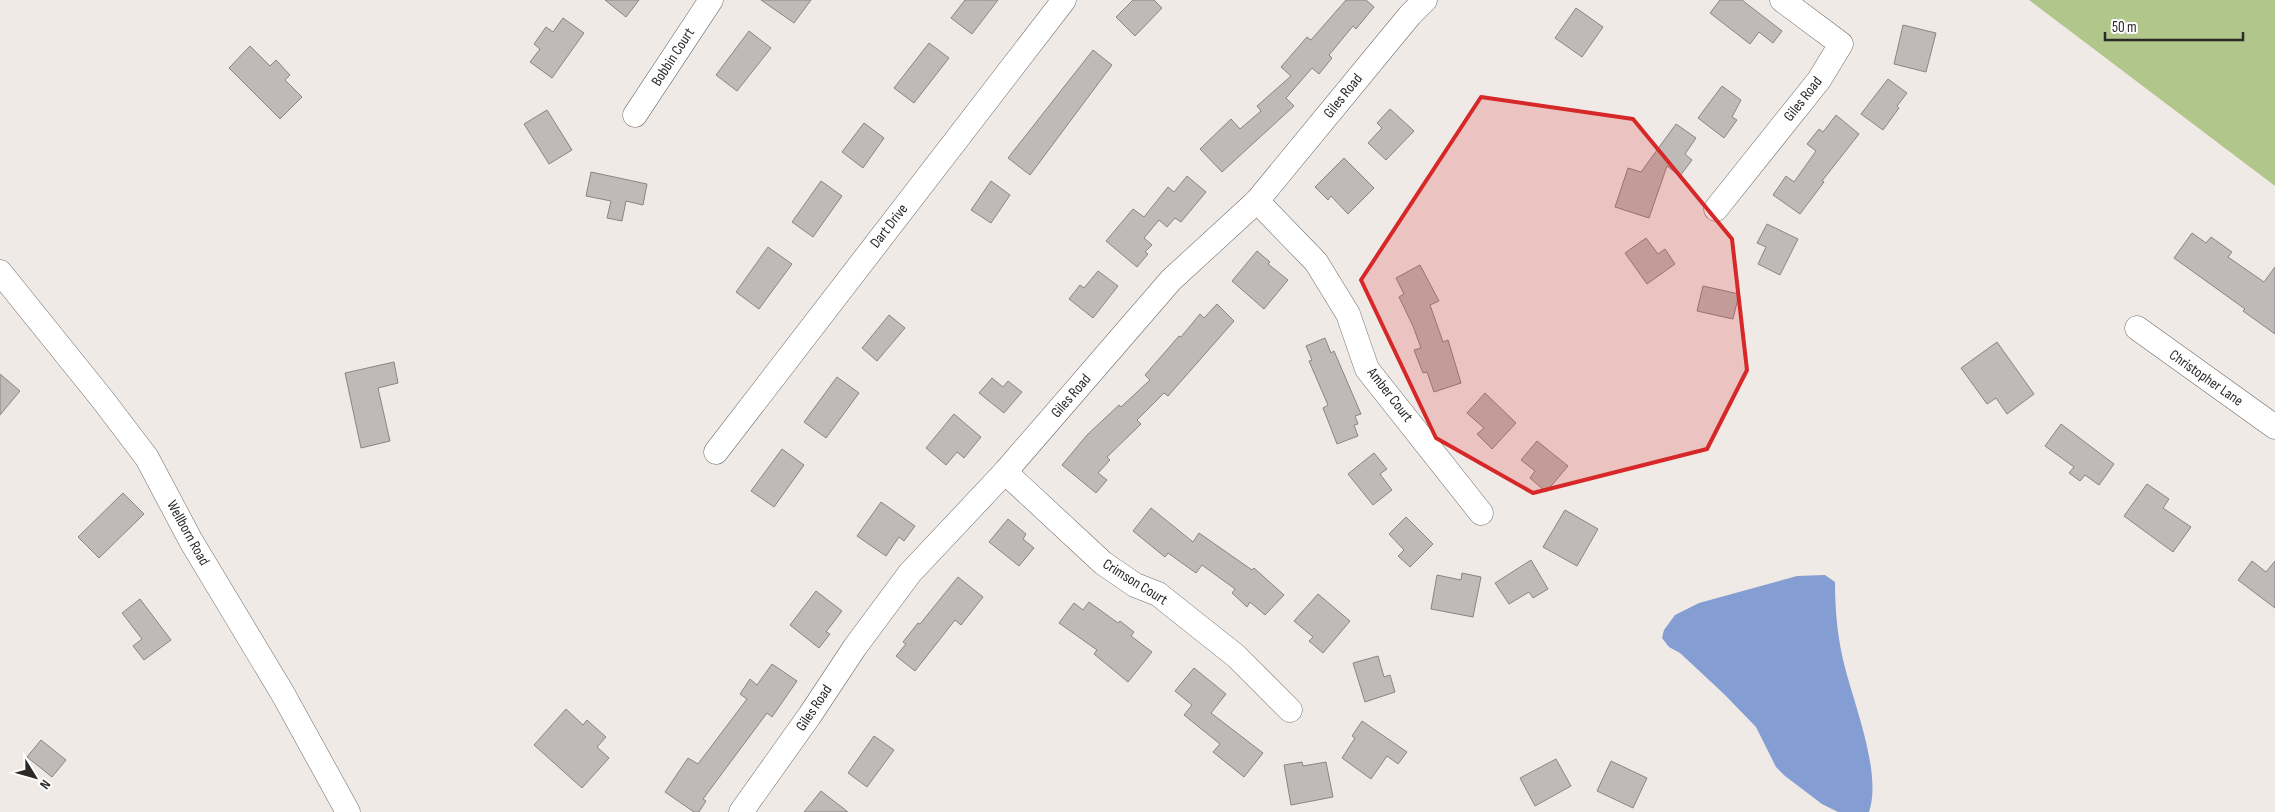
<svg xmlns="http://www.w3.org/2000/svg" width="2275" height="812" font-family="'Sofia Sans Condensed',sans-serif">
	<rect width="100%" height="100%" fill="#f0eae7"/>
	<path fill="#b0c68a" d="M 2029,0 L 2275,0 L 2275,186 Z"/>
	<path fill="#849dd2" d="M 1825,575 L 1835,582 C 1835,607 1837,631 1842,655 C 1851,698 1883,771 1869,812 L 1838,812 L 1822,804 L 1785,776 L 1776,767 L 1756,727 L 1724,694 L 1680,653 L 1669,647 L 1662,638 L 1664,630 L 1675,615 L 1699,603 L 1797,576 Z"/>
	<g fill="#bfbab7" stroke="#8a8583">
		<path d="M 605,0 L 639,0 L 626,17 Z"/>
		<path d="M 761,0 L 811,0 L 794,23 Z"/>
		<path d="M 965,0 L 998,0 L 972,34 L 951,18 Z"/>
		<path d="M 1133,0 L 1154,0 L 1162,8 L 1135,36 L 1116,17 Z"/>
		<path d="M 1346,0 L 1366,0 L 1374,7 L 1356,29 L 1353,26 L 1329,55 L 1332,58 L 1319,74 L 1312,68 L 1286,98 L 1294,106 L 1222,172 L 1200,149 L 1231,119 L 1240,129 L 1261,111 L 1257,106 L 1291,76 L 1281,67 L 1307,37 L 1311,40 Z"/>
		<path d="M 1720,0 L 1742,0 L 1782,31 L 1773,43 L 1759,32 L 1750,44 L 1710,13 Z"/>
		<path d="M 1576,8 L 1603,27 L 1582,57 L 1555,38 Z"/>
		<path d="M 563,18 L 584,33 L 552,78 L 530,62 L 540,49 L 534,44 L 546,27 L 553,32 Z"/>
		<path d="M 1903,25 L 1936,33 L 1926,72 L 1894,64 Z"/>
		<path d="M 749,31 L 771,48 L 737,91 L 716,75 Z"/>
		<path d="M 929,43 L 949,58 L 914,103 L 894,88 Z"/>
		<path d="M 250,46 L 270,66 L 276,60 L 290,75 L 285,80 L 302,97 L 280,119 L 229,68 Z"/>
		<path d="M 1093,50 L 1112,65 L 1030,175 L 1008,158 Z"/>
		<path d="M 1888,79 L 1907,93 L 1897,106 L 1899,108 L 1883,130 L 1861,114 Z"/>
		<path d="M 1722,86 L 1741,100 L 1732,117 L 1737,120 L 1724,138 L 1698,118 Z"/>
		<path d="M 1390,109 L 1414,131 L 1386,160 L 1368,143 L 1382,128 L 1377,123 Z"/>
		<path d="M 547,110 L 572,150 L 549,164 L 524,124 Z"/>
		<path d="M 1836,115 L 1859,134 L 1822,181 L 1824,182 L 1800,214 L 1773,195 L 1786,176 L 1794,182 L 1816,151 L 1807,144 L 1819,129 L 1823,132 Z"/>
		<path d="M 864,123 L 884,138 L 863,168 L 842,152 Z"/>
		<path d="M 1676,124 L 1696,138 L 1685,154 L 1692,160 L 1680,176 L 1667,166 L 1649,218 L 1615,207 L 1628,168 L 1641,172 Z"/>
		<path d="M 1344,158 L 1374,188 L 1348,214 L 1331,196 L 1328,200 L 1315,187 Z"/>
		<path d="M 591,172 L 647,184 L 643,205 L 626,201 L 622,221 L 607,218 L 611,201 L 586,196 Z"/>
		<path d="M 1187,176 L 1206,192 L 1181,222 L 1175,218 L 1167,227 L 1159,220 L 1144,238 L 1152,245 L 1145,252 L 1148,254 L 1137,267 L 1106,241 L 1133,209 L 1144,217 L 1168,187 L 1174,192 Z"/>
		<path d="M 821,181 L 842,196 L 813,237 L 792,222 Z"/>
		<path d="M 991,181 L 1010,195 L 991,223 L 971,210 Z"/>
		<path d="M 1767,224 L 1798,239 L 1780,275 L 1758,264 L 1766,247 L 1757,243 Z"/>
		<path d="M 2192,233 L 2206,243 L 2211,237 L 2232,252 L 2228,257 L 2264,282 L 2275,267 L 2275,334 L 2243,311 L 2245,309 L 2174,258 Z"/>
		<path d="M 1646,238 L 1658,254 L 1665,249 L 1675,264 L 1647,284 L 1625,253 Z"/>
		<path d="M 768,247 L 792,264 L 759,309 L 736,292 Z"/>
		<path d="M 1257,251 L 1270,262 L 1268,264 L 1288,280 L 1264,309 L 1232,281 Z"/>
		<path d="M 1420,265 L 1439,301 L 1430,305 L 1443,342 L 1448,340 L 1461,383 L 1434,392 L 1427,372 L 1423,373 L 1414,350 L 1421,348 L 1413,326 L 1399,297 L 1404,294 L 1396,278 Z"/>
		<path d="M 1098,271 L 1118,286 L 1093,318 L 1069,299 L 1080,285 L 1084,288 Z"/>
		<path d="M 1703,286 L 1739,294 L 1733,319 L 1697,311 Z"/>
		<path d="M 1217,304 L 1234,321 L 1168,396 L 1164,393 L 1137,420 L 1141,424 L 1107,457 L 1110,460 L 1098,473 L 1107,480 L 1096,493 L 1062,465 L 1087,435 L 1119,405 L 1121,407 L 1150,380 L 1145,375 L 1179,336 L 1181,337 L 1200,314 L 1204,318 Z"/>
		<path d="M 889,315 L 905,328 L 877,361 L 862,348 Z"/>
		<path d="M 1325,338 L 1331,353 L 1334,351 L 1361,414 L 1355,416 L 1358,424 L 1354,425 L 1358,436 L 1337,444 L 1323,408 L 1328,405 L 1309,361 L 1312,360 L 1306,346 Z"/>
		<path d="M 1997,342 L 2034,394 L 2007,414 L 1996,398 L 1987,404 L 1961,368 Z"/>
		<path d="M 394,362 L 398,383 L 378,388 L 390,441 L 361,448 L 345,373 Z"/>
		<path d="M 0,374 L 20,391 L 0,415 Z"/>
		<path d="M 837,377 L 859,393 L 826,438 L 804,422 Z"/>
		<path d="M 992,378 L 1003,387 L 1008,381 L 1022,392 L 1004,413 L 979,393 Z"/>
		<path d="M 1485,393 L 1516,423 L 1492,449 L 1477,434 L 1484,428 L 1467,413 Z"/>
		<path d="M 954,414 L 981,437 L 964,458 L 957,452 L 946,465 L 926,448 Z"/>
		<path d="M 2061,424 L 2114,464 L 2099,485 L 2085,475 L 2080,481 L 2069,473 L 2074,467 L 2045,446 Z"/>
		<path d="M 1537,441 L 1568,466 L 1546,492 L 1530,478 L 1535,471 L 1521,460 Z"/>
		<path d="M 782,449 L 804,465 L 774,507 L 751,491 Z"/>
		<path d="M 1374,453 L 1387,469 L 1380,474 L 1392,490 L 1373,505 L 1348,474 Z"/>
		<path d="M 2147,484 L 2169,499 L 2163,508 L 2191,527 L 2173,552 L 2124,516 Z"/>
		<path d="M 123,493 L 144,514 L 99,558 L 78,537 Z"/>
		<path d="M 881,502 L 915,526 L 904,541 L 899,537 L 886,556 L 857,536 Z"/>
		<path d="M 1151,508 L 1193,542 L 1199,533 L 1252,570 L 1254,568 L 1284,595 L 1265,615 L 1250,602 L 1247,607 L 1232,593 L 1235,589 L 1202,565 L 1196,573 L 1168,553 L 1165,557 L 1133,531 Z"/>
		<path d="M 1565,510 L 1598,529 L 1577,566 L 1543,547 Z"/>
		<path d="M 1406,517 L 1433,544 L 1410,567 L 1398,556 L 1404,550 L 1389,534 Z"/>
		<path d="M 1008,519 L 1026,534 L 1023,539 L 1034,548 L 1019,566 L 989,542 Z"/>
		<path d="M 1531,560 L 1548,589 L 1533,598 L 1529,592 L 1509,604 L 1495,583 Z"/>
		<path d="M 2252,561 L 2266,572 L 2275,561 L 2275,608 L 2238,580 Z"/>
		<path d="M 1462,573 L 1481,577 L 1473,617 L 1431,609 L 1437,575 L 1461,580 Z"/>
		<path d="M 958,577 L 983,597 L 961,625 L 955,620 L 915,671 L 896,656 L 906,644 L 903,642 L 918,623 L 920,624 Z"/>
		<path d="M 816,591 L 842,611 L 826,632 L 830,634 L 819,648 L 790,625 Z"/>
		<path d="M 1318,594 L 1350,621 L 1323,653 L 1309,641 L 1313,637 L 1294,621 Z"/>
		<path d="M 140,599 L 171,640 L 144,660 L 133,646 L 142,639 L 122,613 Z"/>
		<path d="M 1089,602 L 1118,623 L 1120,621 L 1134,632 L 1131,636 L 1152,652 L 1128,682 L 1094,654 L 1097,650 L 1059,623 L 1074,603 L 1083,610 Z"/>
		<path d="M 1378,656 L 1384,677 L 1390,675 L 1395,692 L 1365,702 L 1353,663 Z"/>
		<path d="M 772,664 L 797,681 L 772,717 L 767,713 L 703,799 L 706,801 L 699,812 L 694,812 L 665,792 L 688,758 L 698,764 L 747,699 L 740,694 L 750,679 L 757,685 Z"/>
		<path d="M 1194,668 L 1226,694 L 1211,713 L 1263,753 L 1244,777 L 1213,752 L 1220,744 L 1184,715 L 1192,705 L 1175,691 Z"/>
		<path d="M 566,709 L 583,725 L 587,720 L 606,737 L 597,747 L 609,758 L 582,788 L 534,745 Z"/>
		<path d="M 1362,721 L 1407,752 L 1398,764 L 1387,756 L 1371,779 L 1342,758 L 1355,738 L 1352,736 Z"/>
		<path d="M 874,736 L 894,750 L 867,787 L 848,773 Z"/>
		<path d="M 41,740 L 66,760 L 52,777 L 27,757 Z"/>
		<path d="M 1556,759 L 1571,786 L 1535,806 L 1520,778 Z"/>
		<path d="M 1611,761 L 1647,778 L 1633,808 L 1597,791 Z"/>
		<path d="M 1302,762 L 1303,766 L 1326,762 L 1333,797 L 1291,805 L 1284,765 Z"/>
		<path d="M 821,791 L 848,812 L 804,812 Z"/>
	</g>
	<g fill="none" stroke-linecap="round" stroke-linejoin="round">
		<defs>
			<g id="minor">
				<path d="M 635,115 L 711,0"/>
				<path d="M 1257,201 L 1316,262 L 1348,314 L 1367,369 L 1481,513"/>
				<path d="M 1716,209 L 1819,80 L 1841,44 L 1782,0"/>
				<path d="M 0,272 L 103,400 L 147,458 L 191,541 L 283,694 L 348,812"/>
				<path d="M 2137,328 L 2275,427"/>
				<path d="M 716,452 L 1064,0"/>
				<path d="M 1005,472 L 1103,563 L 1135,585 L 1158,594 L 1236,656 L 1290,710"/>
				<path d="M 741,812 L 810,715 L 855,647 L 910,573 L 1005,472 L 1171,280 L 1257,201 L 1410,15 L 1425,0"/>
			</g>
		</defs>
		<use href="#minor" stroke="#6e6a67" stroke-width="25"/>
		<use href="#minor" stroke="#fff" stroke-width="24"/>
	</g>
	<path fill="#d62828" fill-opacity="0.2" stroke="#d62828" stroke-width="4" stroke-linejoin="round" d="M 1481,97 L 1633,119 L 1732,239 L 1747,370 L 1707,449 L 1533,493 L 1436,438 L 1361,280 Z"/>
	<g text-anchor="middle" dominant-baseline="central" stroke-width="4.5" stroke-linejoin="round" paint-order="stroke">
		<g font-size="15" fill="#2c2a29" stroke="#fff">
			<text transform="translate(673 57) rotate(-57)">Bobbin Court</text>
			<text transform="translate(1343 96) rotate(-51)">Giles Road</text>
			<text transform="translate(1803 99) rotate(-52)">Giles Road</text>
			<text transform="translate(889 226) rotate(-52)">Dart Drive</text>
			<text transform="translate(2206 378) rotate(35)">Christopher Lane</text>
			<text transform="translate(1390 395) rotate(52)">Amber Court</text>
			<text transform="translate(1071 396) rotate(-49)">Giles Road</text>
			<text transform="translate(188 533) rotate(61)">Wellborn Road</text>
			<text transform="translate(1135 582) rotate(32)">Crimson Court</text>
			<text transform="translate(814 708) rotate(-56)">Giles Road</text>
		</g>
	</g>
	<g transform="translate(35 777) rotate(127)" stroke="#ffffff" stroke-width="4" paint-order="stroke">
	<path d="M0-4L9 19L0 12L-9 19Z" fill="#2c2a29"/>
	<text y="-8" font-size="14" font-weight="bold" text-anchor="middle" fill="#2c2a29">N</text>
	</g>
	<path d="M2105 32v8h138v-8" fill="none" stroke="#2c2a29" stroke-width="2.5"/>
	<text x="2112" y="32" font-size="15" fill="#2c2a29" stroke="#ffffff" stroke-width="4" paint-order="stroke">50 m</text>
</svg>
